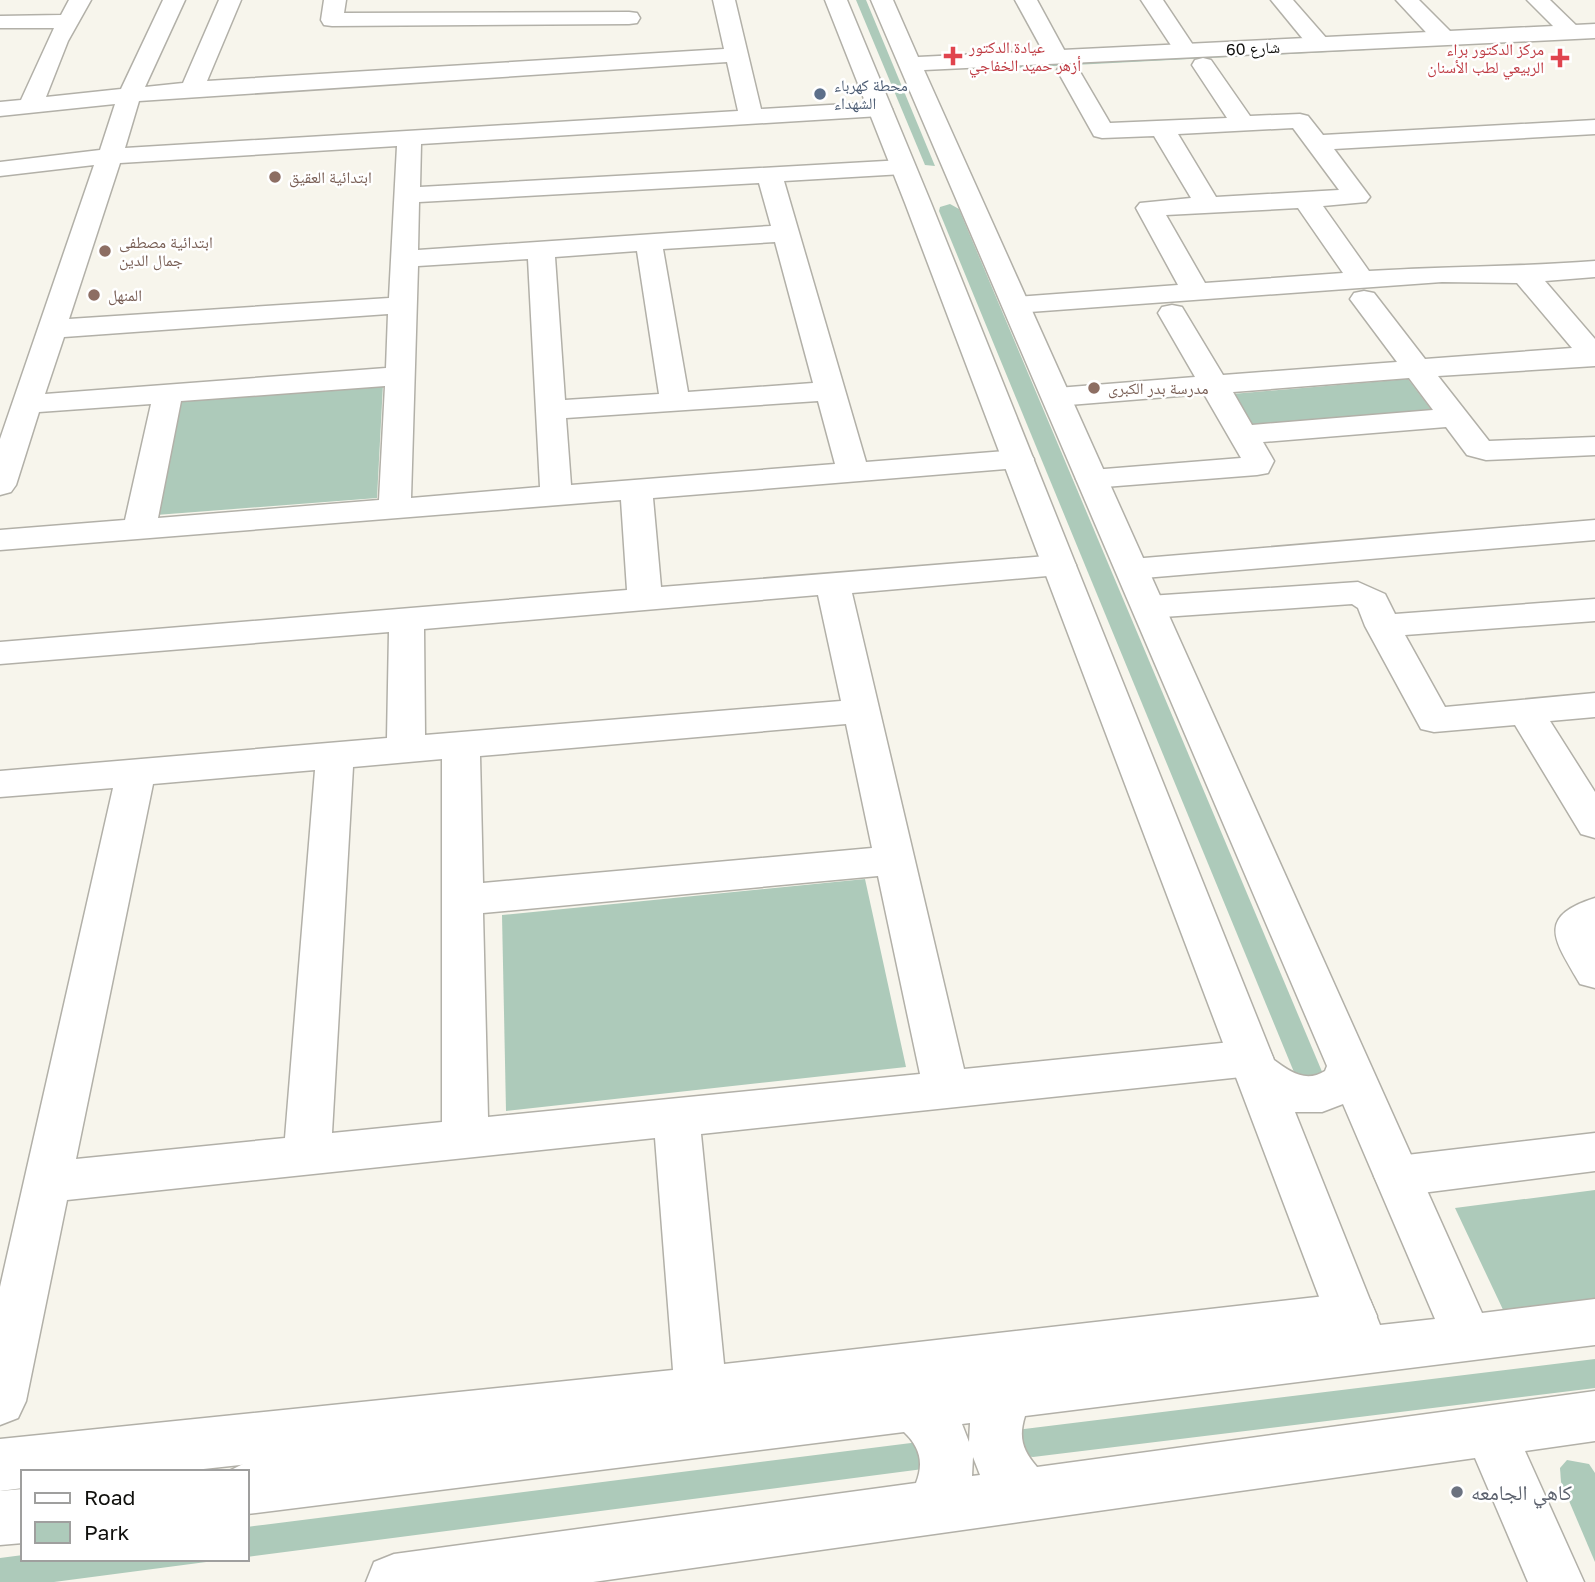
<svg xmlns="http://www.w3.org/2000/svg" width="1595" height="1582" font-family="'Golos Text','Noto Naskh Arabic',sans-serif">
	<rect width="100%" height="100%" fill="#f7f5ec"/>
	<g fill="#adcaba">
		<path d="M 856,0 L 866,0 L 935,166 L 925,165 Z"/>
		<path d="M 1353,48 L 1366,50 L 975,70 L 980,67 Z"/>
		<path d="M 950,204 L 959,209 L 1323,1074 L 1321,1083 L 1296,1077 L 939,211 L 940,207 Z"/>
		<path d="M 1408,379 L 1433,412 L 1253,428 L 1232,394 Z"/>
		<path d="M 383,384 L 377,498 L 156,515 L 180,399 Z"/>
		<path d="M 865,879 L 906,1067 L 506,1111 L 502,915 Z"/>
		<path d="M 1595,1190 L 1595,1303 L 1506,1316 L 1455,1208 Z"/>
		<path d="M 1595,1359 L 1595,1388 L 1033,1457 L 1025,1456 L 1015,1430 Z"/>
		<path d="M 919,1442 L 923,1469 L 247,1557 L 247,1527 Z"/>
		<path d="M 1567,1460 L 1589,1464 L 1595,1473 L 1595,1562 L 1561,1482 L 1560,1468 Z"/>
		<path d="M 23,1555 L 23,1559 L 229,1559 L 54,1582 L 0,1582 L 0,1558 Z"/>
	</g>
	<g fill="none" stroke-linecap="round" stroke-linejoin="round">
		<defs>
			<g id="minor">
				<path d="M 69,0 L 91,0 L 68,41 L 46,97 L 121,89 L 163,0 L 185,0 L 145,87 L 183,83 L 219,0 L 241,0 L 207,81 L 724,49 L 713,0 L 735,0 L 761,109 L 880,102 L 888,104 L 892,109 L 888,114 L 880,116 L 421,144 L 420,187 L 903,160 L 912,162 L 915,167 L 912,172 L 903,174 L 784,181 L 866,462 L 1018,450 L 1029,452 L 1034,459 L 1029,466 L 1018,468 L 653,498 L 661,587 L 1059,555 L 1071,558 L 1076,565 L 1071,572 L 1059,575 L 852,593 L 964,1069 L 1251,1040 L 1267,1045 L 1273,1058 L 1267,1071 L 1251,1076 L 701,1134 L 724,1364 L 1352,1293 L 1370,1300 L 1377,1316 L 1370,1332 L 1352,1339 L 701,1415 L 176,1472 L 23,1472 L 23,1488 L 0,1491 L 0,1439 L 673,1370 L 655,1138 L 67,1200 L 26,1401 L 18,1418 L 0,1425 L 0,1287 L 113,788 L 0,797 L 0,771 L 387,738 L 389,632 L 0,664 L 0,642 L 627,590 L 621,500 L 0,550 L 0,530 L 125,520 L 151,404 L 39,412 L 16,485 L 11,492 L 0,495 L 0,439 L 94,165 L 0,176 L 0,162 L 100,150 L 115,104 L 0,116 L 0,102 L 21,100 L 54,28 L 0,28 L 0,16 L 61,15 ZM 727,62 L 738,111 L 125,148 L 139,101 ZM 397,146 L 389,298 L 69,319 L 120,163 ZM 759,183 L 771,226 L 418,250 L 419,202 ZM 775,242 L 813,383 L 688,392 L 663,249 ZM 637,251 L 659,394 L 565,400 L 555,257 ZM 528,259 L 540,487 L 411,498 L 418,266 ZM 388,314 L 386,368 L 45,394 L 64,337 ZM 385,386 L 379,500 L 158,518 L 181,401 ZM 818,401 L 835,464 L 571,485 L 566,418 ZM 818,595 L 841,701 L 425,735 L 424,629 ZM 846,724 L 872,848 L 483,883 L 480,756 ZM 442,759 L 442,1122 L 332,1133 L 353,767 ZM 315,770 L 285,1138 L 76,1159 L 153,784 ZM 878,876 L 920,1074 L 488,1117 L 483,913 Z"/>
				<path d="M 324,0 L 346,0 L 344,13 L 629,12 L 637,13 L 640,18 L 637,23 L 629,24 L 332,26 L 324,25 L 321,20 Z"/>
				<path d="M 1015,0 L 1037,0 L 1068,57 L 1065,62 L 1049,62 Z"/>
				<path d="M 1141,0 L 1163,0 L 1197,51 L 1194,56 L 1178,56 Z"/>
				<path d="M 1271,0 L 1293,0 L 1328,40 L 1331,45 L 1328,50 L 1312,50 Z"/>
				<path d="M 1396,0 L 1419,0 L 1451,32 L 1454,37 L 1451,42 L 1435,42 Z"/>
				<path d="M 1527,0 L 1550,0 L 1583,32 L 1580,37 L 1564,37 Z"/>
				<path d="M 1203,58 L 1211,60 L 1250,116 L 1300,114 L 1308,116 L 1323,135 L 1595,120 L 1595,134 L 1334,149 L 1370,197 L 1366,202 L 1323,206 L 1369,271 C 1445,266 1520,267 1595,261 L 1595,277 L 1545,281 L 1595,339 L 1595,366 L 1438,376 L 1489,441 L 1595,437 L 1595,455 L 1486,460 L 1467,455 L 1446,427 L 1263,442 L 1274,461 L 1268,473 L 1257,475 L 1092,488 L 1081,486 L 1076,479 L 1081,472 L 1092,470 L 1241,458 L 1204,394 L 1057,406 L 1046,403 L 1042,397 L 1046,391 L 1057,388 L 1195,377 L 1158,313 L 1162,307 L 1172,305 L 1182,307 L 1223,375 L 1397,362 L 1350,299 L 1354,293 L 1364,291 L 1374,293 L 1425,359 L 1572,348 L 1517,283 L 1442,282 L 1016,313 L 1006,311 L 1002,305 L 1006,299 L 1016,297 L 1178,285 L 1136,208 L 1140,203 L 1191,198 L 1154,136 L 1102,138 L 1094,136 L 1057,70 L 1060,65 L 1076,65 L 1110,123 L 1227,118 L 1192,65 L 1195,60 ZM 1293,128 L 1339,190 L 1216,197 L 1178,134 ZM 1298,208 L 1343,273 L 1205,283 L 1166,215 ZM 1409,378 L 1433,410 L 1252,425 L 1233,392 Z"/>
				<path d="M 1595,520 L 1595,540 L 1132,579 L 1120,576 L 1115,569 L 1120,562 L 1132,559 Z"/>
				<path d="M 1358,582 L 1385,594 L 1395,614 L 1595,599 L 1595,621 L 1405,635 L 1445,707 L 1595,693 L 1595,717 L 1550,721 L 1595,792 L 1595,838 L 1581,834 L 1515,725 L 1434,732 L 1421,729 L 1365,626 L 1358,608 L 1352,604 L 1149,618 L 1137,615 L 1132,607 L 1137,599 L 1149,596 Z"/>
				<path d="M 1595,898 L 1595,988 L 1580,984 C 1556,942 1534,917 1595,898 Z"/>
				<path d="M 1595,1133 L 1595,1171 L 1398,1196 L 1381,1190 L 1374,1176 L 1381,1162 L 1398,1156 Z"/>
			</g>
			<g id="major">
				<path d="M 825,0 L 847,0 L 931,203 L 1274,1060 C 1290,1072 1306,1083 1325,1071 L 1327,1066 L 871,0 L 893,0 L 918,57 L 1595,24 L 1595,38 L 924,70 L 1482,1313 L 1595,1299 L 1595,1345 L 1025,1416 C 1018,1438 1023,1451 1037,1467 L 1595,1391 L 1595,1441 L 1525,1451 L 1584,1582 L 1528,1582 L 1475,1458 L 593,1582 L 366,1582 L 374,1562 L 394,1554 L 916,1483 C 924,1463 920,1447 904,1432 L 247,1514 L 247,1472 L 227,1472 L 247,1462 L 1332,1331 L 905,203 ZM 1343,1104 L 1435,1319 L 1380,1325 L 1295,1112 L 1322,1112 ZM 970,1423 L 969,1442 L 962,1424 ZM 973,1457 L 980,1475 L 972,1476 Z"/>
				<path d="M 23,1489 L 23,1543 L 0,1545 L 0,1491 Z"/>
			</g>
		</defs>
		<use href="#minor" stroke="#b2b0a8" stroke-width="3"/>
		<use href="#major" stroke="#b2b0a8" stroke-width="3"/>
		<use href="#minor" fill="#fff" fill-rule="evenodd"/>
		<use href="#major" fill="#fff" fill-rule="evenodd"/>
	</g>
	<g fill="#e0444e" stroke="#fff" stroke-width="2.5">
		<path d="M949.5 45.5h7v7h7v7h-7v7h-7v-7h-7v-7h7z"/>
		<path d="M1556.5 47.5h7v7h7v7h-7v7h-7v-7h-7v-7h7z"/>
	</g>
	<circle fill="#5c6f8a" stroke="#fff" stroke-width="2.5" cx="820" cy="94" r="7"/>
	<g fill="#8d6e63" stroke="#fff" stroke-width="2.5">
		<circle cx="275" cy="177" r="7"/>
		<circle cx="105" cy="251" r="7"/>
		<circle cx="94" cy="295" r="7"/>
		<circle cx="1094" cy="388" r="7"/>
	</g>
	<circle fill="#6b7280" stroke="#fff" stroke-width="2.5" cx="1457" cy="1492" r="7"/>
	<g text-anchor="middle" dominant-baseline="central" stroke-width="5" stroke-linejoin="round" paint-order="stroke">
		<g font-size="16" fill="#be3a42" stroke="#fff" text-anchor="start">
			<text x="969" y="47">عيادة الدكتور<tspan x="969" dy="18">أزهر حميد الخفاجي</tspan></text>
			<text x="1544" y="49" text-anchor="end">مركز الدكتور براء<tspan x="1544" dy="18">الربيعي لطب الأسنان</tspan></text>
		</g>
		<g font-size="16" fill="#10100d" stroke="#fff">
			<text transform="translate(1253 48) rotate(-3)">شارع 60</text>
		</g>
		<g font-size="16" fill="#4e5e75" stroke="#fff" text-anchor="start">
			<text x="834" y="85">محطة كهرباء<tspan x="834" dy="18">الشهداء</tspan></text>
		</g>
		<g font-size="16" fill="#785e54" stroke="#fff" text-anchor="start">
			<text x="289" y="177">ابتدائية العقيق</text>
			<text x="119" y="242">ابتدائية مصطفى<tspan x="119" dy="18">جمال الدين</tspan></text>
			<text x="108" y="295">المنهل</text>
			<text x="1108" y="388">مدرسة بدر الكبرى</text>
		</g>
		<g font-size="21" fill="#5b616d" stroke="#fff" text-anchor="start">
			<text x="1471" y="1492">كاهي الجامعه</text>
		</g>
	</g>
	<rect x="21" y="1470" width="228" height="91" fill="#ffffff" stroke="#9f9f9e" stroke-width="2"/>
	<rect x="35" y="1493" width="35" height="10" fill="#ffffff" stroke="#9f9f9e" stroke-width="2"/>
	<text x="84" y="1505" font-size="21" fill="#10100d">Road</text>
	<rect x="35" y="1522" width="35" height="21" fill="#adcaba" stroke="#9f9f9e" stroke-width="2"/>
	<text x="84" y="1540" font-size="21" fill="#10100d">Park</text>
</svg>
